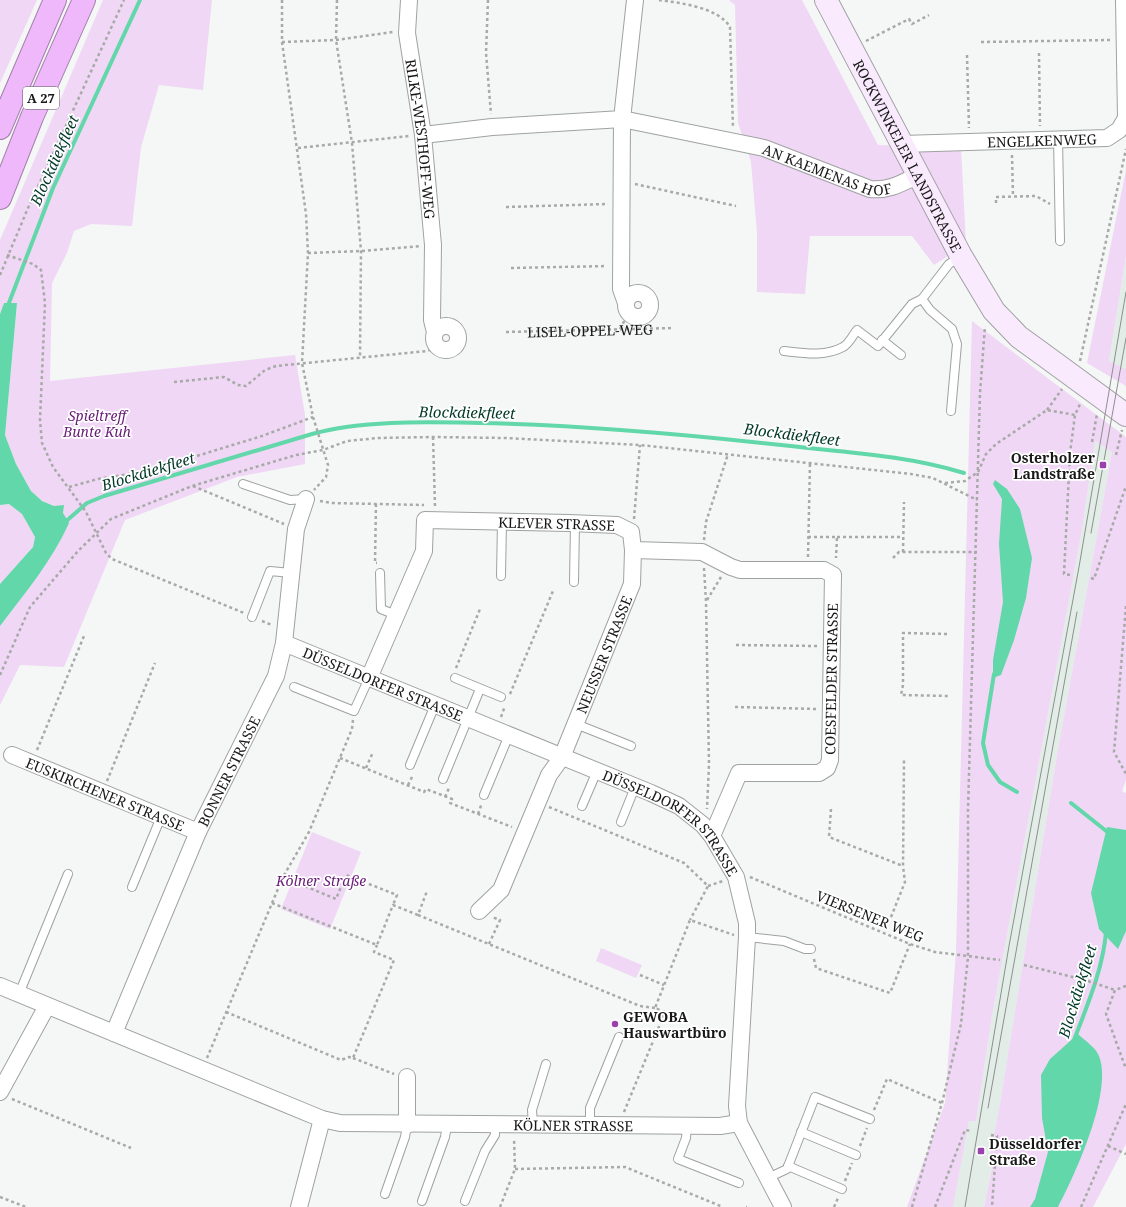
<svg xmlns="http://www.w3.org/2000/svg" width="1126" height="1207" font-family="'Noto Serif',serif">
	<rect width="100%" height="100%" fill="#f4f7f5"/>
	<g fill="#e2ede8">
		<path d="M 1126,256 L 1126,370 L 1109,361 Z"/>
		<path d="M 1095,441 L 1112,452 L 1057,755 L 1000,1103 L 990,1155 L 994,1156 L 984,1207 L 953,1207 L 969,1120 L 976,1121 L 992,1016 L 1082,530 Z"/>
	</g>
	<g fill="#f0d7f5">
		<path d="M 0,0 L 37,0 L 0,83 Z"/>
		<path d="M 103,0 L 212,0 L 203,90 L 159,85 L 141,147 L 132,226 L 91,224 L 74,231 L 67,253 L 52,283 L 50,381 L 295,355 L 305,415 L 305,464 L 237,477 L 125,520 L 64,667 L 20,665 L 0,705 L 0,626 L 14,607 L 54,506 L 42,501 L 31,491 L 16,464 L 5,435 L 17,303 L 4,303 L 0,314 L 0,240 Z"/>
		<path d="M 729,0 L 802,0 L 878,145 L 961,148 L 966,244 L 934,265 L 912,236 L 810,236 L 805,294 L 757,292 L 757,233 L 751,162 L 738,123 L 735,5 Z"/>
		<path d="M 1126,170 L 1126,256 L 1109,361 L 1126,369 L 1126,386 L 1087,363 Z"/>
		<path d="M 972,321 L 1126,437 L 1126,780 L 1122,791 L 1126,793 L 1126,1144 L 1093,1207 L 984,1207 L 994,1157 L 990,1155 L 1000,1103 L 1057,755 L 1112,452 L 1095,441 L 1082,530 L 992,1016 L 976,1121 L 969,1121 L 953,1207 L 907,1207 L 945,1103 L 956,951 Z"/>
		<path d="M 9,504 L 22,514 L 35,537 L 33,547 L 0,584 L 0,505 Z"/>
		<path d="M 312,832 L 361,852 L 330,929 L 281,909 Z"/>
		<path d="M 601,948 L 642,965 L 636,978 L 596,961 Z"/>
	</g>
	<g fill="#62d7aa">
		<path d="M 4,303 L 17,303 L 5,435 L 16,464 L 31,491 L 42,501 L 54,506 L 64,505 L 63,513 L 69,523 C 52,561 25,593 0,626 L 0,584 L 33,547 L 35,537 L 22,514 L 9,504 L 0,505 L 0,314 Z"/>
		<path d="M 995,480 L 1007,489 L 1020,509 L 1032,558 L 1026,598 L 1014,640 L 1001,675 L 993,678 L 993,660 L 1003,602 L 999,544 L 1002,499 L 993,484 Z"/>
		<path d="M 1107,827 L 1126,830 L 1126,931 L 1118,949 L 1099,929 L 1091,893 Z"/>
		<path d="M 1078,1034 C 1084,1040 1095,1047 1098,1054 C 1115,1088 1075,1175 1058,1207 L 1030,1207 L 1035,1199 L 1048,1152 L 1042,1118 L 1041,1075 L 1050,1059 Z"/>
	</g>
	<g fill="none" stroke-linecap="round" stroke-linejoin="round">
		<g stroke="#62d7aa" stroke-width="4">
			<path d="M 7,308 L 53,188 L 140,0"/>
			<path d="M 64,523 L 87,503 L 104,496 L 312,434 C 363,420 427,422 479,423 C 580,425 681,434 781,445 C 842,452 905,455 964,473"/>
			<path d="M 994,674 L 983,743 L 988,765 L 1000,782 L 1017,792"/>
			<path d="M 1071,803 L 1110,834"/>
			<path d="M 1074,1040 C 1087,1006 1103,969 1106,932"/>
		</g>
		<defs>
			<g id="lane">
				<path d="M 1058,139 L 1060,241"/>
				<path d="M 922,299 L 930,310 L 952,329 L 957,344 L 951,411"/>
				<path d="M 882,340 L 901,355"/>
				<path d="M 784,351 C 803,353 825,357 843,347 C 849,344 853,335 857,330 L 878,346 L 912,304 L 922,299 L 949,264 L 960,257"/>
				<path d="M 243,484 L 290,500 L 306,499"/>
				<path d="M 380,573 L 381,609 L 396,615"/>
				<path d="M 501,576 L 502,521"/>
				<path d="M 574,582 L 575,523"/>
				<path d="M 252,617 L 270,571 L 291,573"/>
				<path d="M 455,678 L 501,697"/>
				<path d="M 294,687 L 354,711 L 369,678"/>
				<path d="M 576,724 L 631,746"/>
				<path d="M 410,765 L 435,705"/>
				<path d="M 443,779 L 480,689"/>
				<path d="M 484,795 L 509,735"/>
				<path d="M 582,806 L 597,771"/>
				<path d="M 621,822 L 635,787"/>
				<path d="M 132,887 L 161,817"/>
				<path d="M 747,937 L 784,941 L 805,949 L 811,949"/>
				<path d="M 19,994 L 68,874"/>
				<path d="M 533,1125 L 532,1110 L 546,1064"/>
				<path d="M 590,1126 L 590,1108 L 619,1037"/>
				<path d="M 687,1126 L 686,1138 L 678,1159 L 739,1183"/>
				<path d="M 801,1132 L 856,1155"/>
				<path d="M 788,1166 L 842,1189"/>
				<path d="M 768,1178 L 787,1169 L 815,1097 L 870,1119"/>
				<path d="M 385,1194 L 405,1137 L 407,1125"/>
				<path d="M 422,1201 L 445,1137 L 447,1125"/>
				<path d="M 465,1201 L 485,1151 L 495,1135 L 495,1125"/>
			</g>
			<g id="street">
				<path id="s2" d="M 409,0 L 407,33 L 423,135 L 433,245 L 432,320 L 435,332"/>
				<path id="s3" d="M 423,135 L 492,127 L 622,119 L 764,148 L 870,189 C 889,191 902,183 918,175"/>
				<path id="s4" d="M 902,144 L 1107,138 L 1119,130 L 1126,118 L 1124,0"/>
				<circle cx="638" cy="305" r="12"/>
				<path d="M 626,303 L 621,289 L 622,119 L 635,0"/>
				<circle cx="446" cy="338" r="12"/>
				<path id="s5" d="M 284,643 L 651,793 L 679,806 L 703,825 L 712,836 L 736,877 L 747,923 L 747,937 L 737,1106 L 739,1123 L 783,1207"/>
				<path id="s6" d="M 369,678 L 424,551 L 425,520 L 569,523 L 617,525 L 631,532 L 633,550 L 702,552 L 731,567 L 740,570 L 824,570 L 833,575 L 830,760 L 827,768 L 819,773 L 739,773 L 712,836"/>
				<path id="s7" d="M 12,755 L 198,832"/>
				<path id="s8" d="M 479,911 L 501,890 L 549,775 L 562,757 L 632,584 L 633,550"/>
				<path id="s9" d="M 0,986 L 322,1119 L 340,1123 L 720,1126 L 739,1123"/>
				<path id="s10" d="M 114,1033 L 198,832 L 276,676 L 284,643 L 296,529 L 306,499"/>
				<path d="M 0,1092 L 47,1006"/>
				<path d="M 407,1125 L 407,1077"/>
				<path d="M 299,1207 L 322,1119"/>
			</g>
			<g id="secondary">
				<path id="s11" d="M 826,0 L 961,256 L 994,311 L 1019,337 L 1037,350 L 1126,415"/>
			</g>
			<g id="highway">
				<path d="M 0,128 L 55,0"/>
				<path d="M 0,198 L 32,117 L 84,0"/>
			</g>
		</defs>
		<use href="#lane" stroke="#9fa2a1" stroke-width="10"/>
		<use href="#street" stroke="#9fa2a1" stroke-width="18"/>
		<use href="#secondary" stroke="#9fa2a1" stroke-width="24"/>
		<use href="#highway" stroke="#a380ab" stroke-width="24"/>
		<g stroke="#a8aaa8" stroke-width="2.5" stroke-dasharray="3 3" stroke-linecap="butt">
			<path d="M 282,0 L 282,42 L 306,214 L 308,253 L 302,363 L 313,417 L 328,465 L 326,477 L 314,490"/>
			<path d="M 337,0 L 336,40 L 352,143 L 361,251 L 360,357"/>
			<path d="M 488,0 L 486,53 L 491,114"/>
			<path d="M 659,0 C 680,3 718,7 730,27 L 733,128"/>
			<path d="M 866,41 L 909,19 L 912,24 L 929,15"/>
			<path d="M 282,42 L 336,40 L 393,32"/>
			<path d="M 981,42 L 1111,40"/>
			<path d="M 1039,53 L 1040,126"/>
			<path d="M 967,55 L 969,128"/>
			<path d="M 298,148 L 409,136"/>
			<path d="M 1012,155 L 1013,196"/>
			<path d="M 635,184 L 736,206"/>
			<path d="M 996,203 L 996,197 L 1036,196 L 1050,204"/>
			<path d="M 506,207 L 608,204"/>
			<path d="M 308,253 L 361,251 L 421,246"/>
			<path d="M 7,255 L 33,264 L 41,270 L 45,303 L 40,420 L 42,443 L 53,467 L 86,512 L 106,553 L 112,559 L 244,613"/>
			<path d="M 511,268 L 607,266"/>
			<path d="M 0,275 L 28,208 L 124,0"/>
			<path d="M 620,329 L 627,316"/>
			<path id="s1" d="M 506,332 L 674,328"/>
			<path d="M 1080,361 L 1126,149"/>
			<path d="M 174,382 L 224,377 L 238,385 L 246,386 L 265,370 L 276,366 L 427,351 L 438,347"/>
			<path d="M 1047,410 L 1062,389"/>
			<path d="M 433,437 L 435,506"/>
			<path d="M 1092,442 L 1097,414"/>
			<path d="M 1116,455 L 1122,430"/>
			<path d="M 945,483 L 965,481 L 978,472 L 986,454 L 996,444 L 1047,410 L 1075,415"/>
			<path d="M 193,486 L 284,524"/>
			<path d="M 69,487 L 98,479 L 148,471 L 262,436 L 313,417"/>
			<path d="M 320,501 L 332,503 L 424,505"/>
			<path d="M 376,504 L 375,563 L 377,563"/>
			<path d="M 634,519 L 640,445"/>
			<path d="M 808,537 L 837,537 L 836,558"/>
			<path d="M 837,537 L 903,537"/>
			<path d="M 704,540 L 706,522 L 728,454"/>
			<path d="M 903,552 L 904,502"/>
			<path d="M 808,557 L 810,462"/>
			<path d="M 893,558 L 899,552 L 977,552"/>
			<path d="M 704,568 L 706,601 L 709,764 L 707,809"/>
			<path d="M 1070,575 L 1064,574 L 1070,453 L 1075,415 L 1081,402"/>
			<path d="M 1091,578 L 1094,579 L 1126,486"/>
			<path d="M 707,600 L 721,577"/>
			<path d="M 1126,606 L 1114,752 L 1126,774"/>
			<path d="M 262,621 L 272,625"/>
			<path d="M 947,634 L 903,633 L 903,685 L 901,695 L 948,696"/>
			<path d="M 736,645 L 818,646"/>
			<path d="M 456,668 L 480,609"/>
			<path d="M 0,675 L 30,607 L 78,551 L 111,519 L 192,486 L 296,455 L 323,450 L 347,441 L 378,438 L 433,437 L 506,438 L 640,445 L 911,474 L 933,478 L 977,500"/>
			<path d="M 510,694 L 553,591"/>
			<path d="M 735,707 L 818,709"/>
			<path d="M 501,717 L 505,706"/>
			<path d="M 37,750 L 84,636"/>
			<path d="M 340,758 L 424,792 L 426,789 L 452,799 L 450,803 L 512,827"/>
			<path d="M 366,768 L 373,752"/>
			<path d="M 107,781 L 155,663"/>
			<path d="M 408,785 L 413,775"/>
			<path d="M 445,797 L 449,788"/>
			<path d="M 549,807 L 684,863 L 708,886 L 690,920"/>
			<path d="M 831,809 L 829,837 L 903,866 L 904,760"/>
			<path d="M 478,814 L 482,803"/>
			<path d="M 283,877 L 336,899 L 346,875 L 397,895 L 393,905"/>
			<path d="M 750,877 L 910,944 L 935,952 L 1000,960"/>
			<path d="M 708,886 L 723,881"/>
			<path d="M 272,903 L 377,945 L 393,905 L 418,915 L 427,891"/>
			<path d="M 418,915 L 640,1006 L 655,1008"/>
			<path d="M 891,917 L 905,882 L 903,866"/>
			<path d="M 489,944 L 500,920 L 492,917"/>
			<path d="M 814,959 L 816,968 L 890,993 L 910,944"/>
			<path d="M 1024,965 L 1085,980 L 1115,990"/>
			<path d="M 640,975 L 664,985"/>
			<path d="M 1126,986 L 1115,990 L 1106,1014 L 1126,1069"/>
			<path d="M 226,1012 L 341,1060 L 349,1057 L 353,1058 L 394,960 L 374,952 L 377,945"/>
			<path d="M 207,1058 L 283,877 L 309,832 L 352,729 L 353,720"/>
			<path d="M 353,1058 L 394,1074"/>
			<path d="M 12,1099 L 131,1148"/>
			<path d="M 874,1110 L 887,1079 L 942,1103"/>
			<path d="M 624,1112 L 665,1012 L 655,1008 L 690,920 L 734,935"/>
			<path d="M 991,1135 L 997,1136 L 992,1207"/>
			<path d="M 860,1146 L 867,1128"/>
			<path d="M 1108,1146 L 1126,1154"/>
			<path d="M 515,1169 L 625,1167 L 723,1207"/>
			<path d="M 845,1181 L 852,1163"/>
			<path d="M 0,1197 L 26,1207"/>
			<path d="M 500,1207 L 515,1169 L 514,1138"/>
			<path d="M 746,1207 L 747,1207"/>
			<path d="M 834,1207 L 838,1198"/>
			<path d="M 912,1207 L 942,1103 L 961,1024 L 968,957 L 968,809 L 980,393 L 985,326"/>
			<path d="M 935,1207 L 965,1130 L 972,1131"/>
			<path d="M 1081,1207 L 1126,1104"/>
		</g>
		<use href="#lane" stroke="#fff" stroke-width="8"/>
		<use href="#street" stroke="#fff" stroke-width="16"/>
		<use href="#secondary" stroke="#faeafe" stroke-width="22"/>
		<use href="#highway" stroke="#eeb8fa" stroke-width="22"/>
		<g stroke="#8d8f8d" stroke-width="1">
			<path d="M 1091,533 L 1126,338"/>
			<path d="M 988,1108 L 1077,612"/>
			<path d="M 965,1207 L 1009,946 L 1079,567 L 1126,292"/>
		</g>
	</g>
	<g fill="#9a41ad" stroke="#fff" stroke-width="1.5">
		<rect x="1099" y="461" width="8" height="8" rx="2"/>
		<circle cx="615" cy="1024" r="4"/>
		<rect x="977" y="1147" width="8" height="8" rx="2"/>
	</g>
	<g text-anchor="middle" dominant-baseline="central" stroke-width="3.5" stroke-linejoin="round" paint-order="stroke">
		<rect fill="#fff" stroke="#5d5d5d" stroke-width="1" x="23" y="87" width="36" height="22" rx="3"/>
		<g font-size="13" font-weight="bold" fill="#171817">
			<text x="41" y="98">A 27</text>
		</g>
		<g font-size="14" fill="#171817" stroke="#fff">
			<text stroke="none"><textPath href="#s2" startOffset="140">RILKE-WESTHOFF-WEG</textPath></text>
			<text stroke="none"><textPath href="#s4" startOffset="140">ENGELKENWEG</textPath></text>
			<text stroke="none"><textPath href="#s11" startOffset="176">ROCKWINKELER LANDSTRASSE</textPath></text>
			<text stroke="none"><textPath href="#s3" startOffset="412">AN KAEMENAS HOF</textPath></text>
			<text stroke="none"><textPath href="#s1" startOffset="84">LISEL-OPPEL-WEG</textPath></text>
			<text stroke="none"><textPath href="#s6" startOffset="301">KLEVER STRASSE</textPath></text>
			<text stroke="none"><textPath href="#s8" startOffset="288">NEUSSER STRASSE</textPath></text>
			<text transform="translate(831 679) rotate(-89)">COESFELDER STRASSE</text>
			<text stroke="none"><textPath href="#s5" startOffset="107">DÜSSELDORFER STRASSE</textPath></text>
			<text stroke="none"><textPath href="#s10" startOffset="286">BONNER STRASSE</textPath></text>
			<text stroke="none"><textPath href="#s7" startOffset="101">EUSKIRCHENER STRASSE</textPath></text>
			<text stroke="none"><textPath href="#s5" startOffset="431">DÜSSELDORFER STRASSE</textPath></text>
			<text transform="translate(870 916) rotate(22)">VIERSENER WEG</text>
			<text stroke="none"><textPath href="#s9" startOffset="600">KÖLNER STRASSE</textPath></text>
		</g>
		<g font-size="14" font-style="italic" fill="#681c77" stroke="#fff">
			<text x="97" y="415">Spieltreff<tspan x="97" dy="16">Bunte Kuh</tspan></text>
			<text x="321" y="880">Kölner Straße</text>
		</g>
		<g font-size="14" font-weight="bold" fill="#171817" stroke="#fff" text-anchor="start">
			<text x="1095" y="457" text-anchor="end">Osterholzer<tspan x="1095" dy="16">Landstraße</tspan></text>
			<text x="623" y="1016">GEWOBA<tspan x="623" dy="16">Hauswartbüro</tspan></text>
			<text x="989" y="1143">Düsseldorfer<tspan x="989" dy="16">Straße</tspan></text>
		</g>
		<g font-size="15" font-style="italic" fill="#023928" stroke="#fff">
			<text transform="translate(54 160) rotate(-66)">Blockdiekfleet</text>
			<text transform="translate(467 412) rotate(1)">Blockdiekfleet</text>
			<text transform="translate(792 434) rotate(7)">Blockdiekfleet</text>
			<text transform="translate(148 471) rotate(-17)">Blockdiekfleet</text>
			<text transform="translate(1077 991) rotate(-73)">Blockdiekfleet</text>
		</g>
	</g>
</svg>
